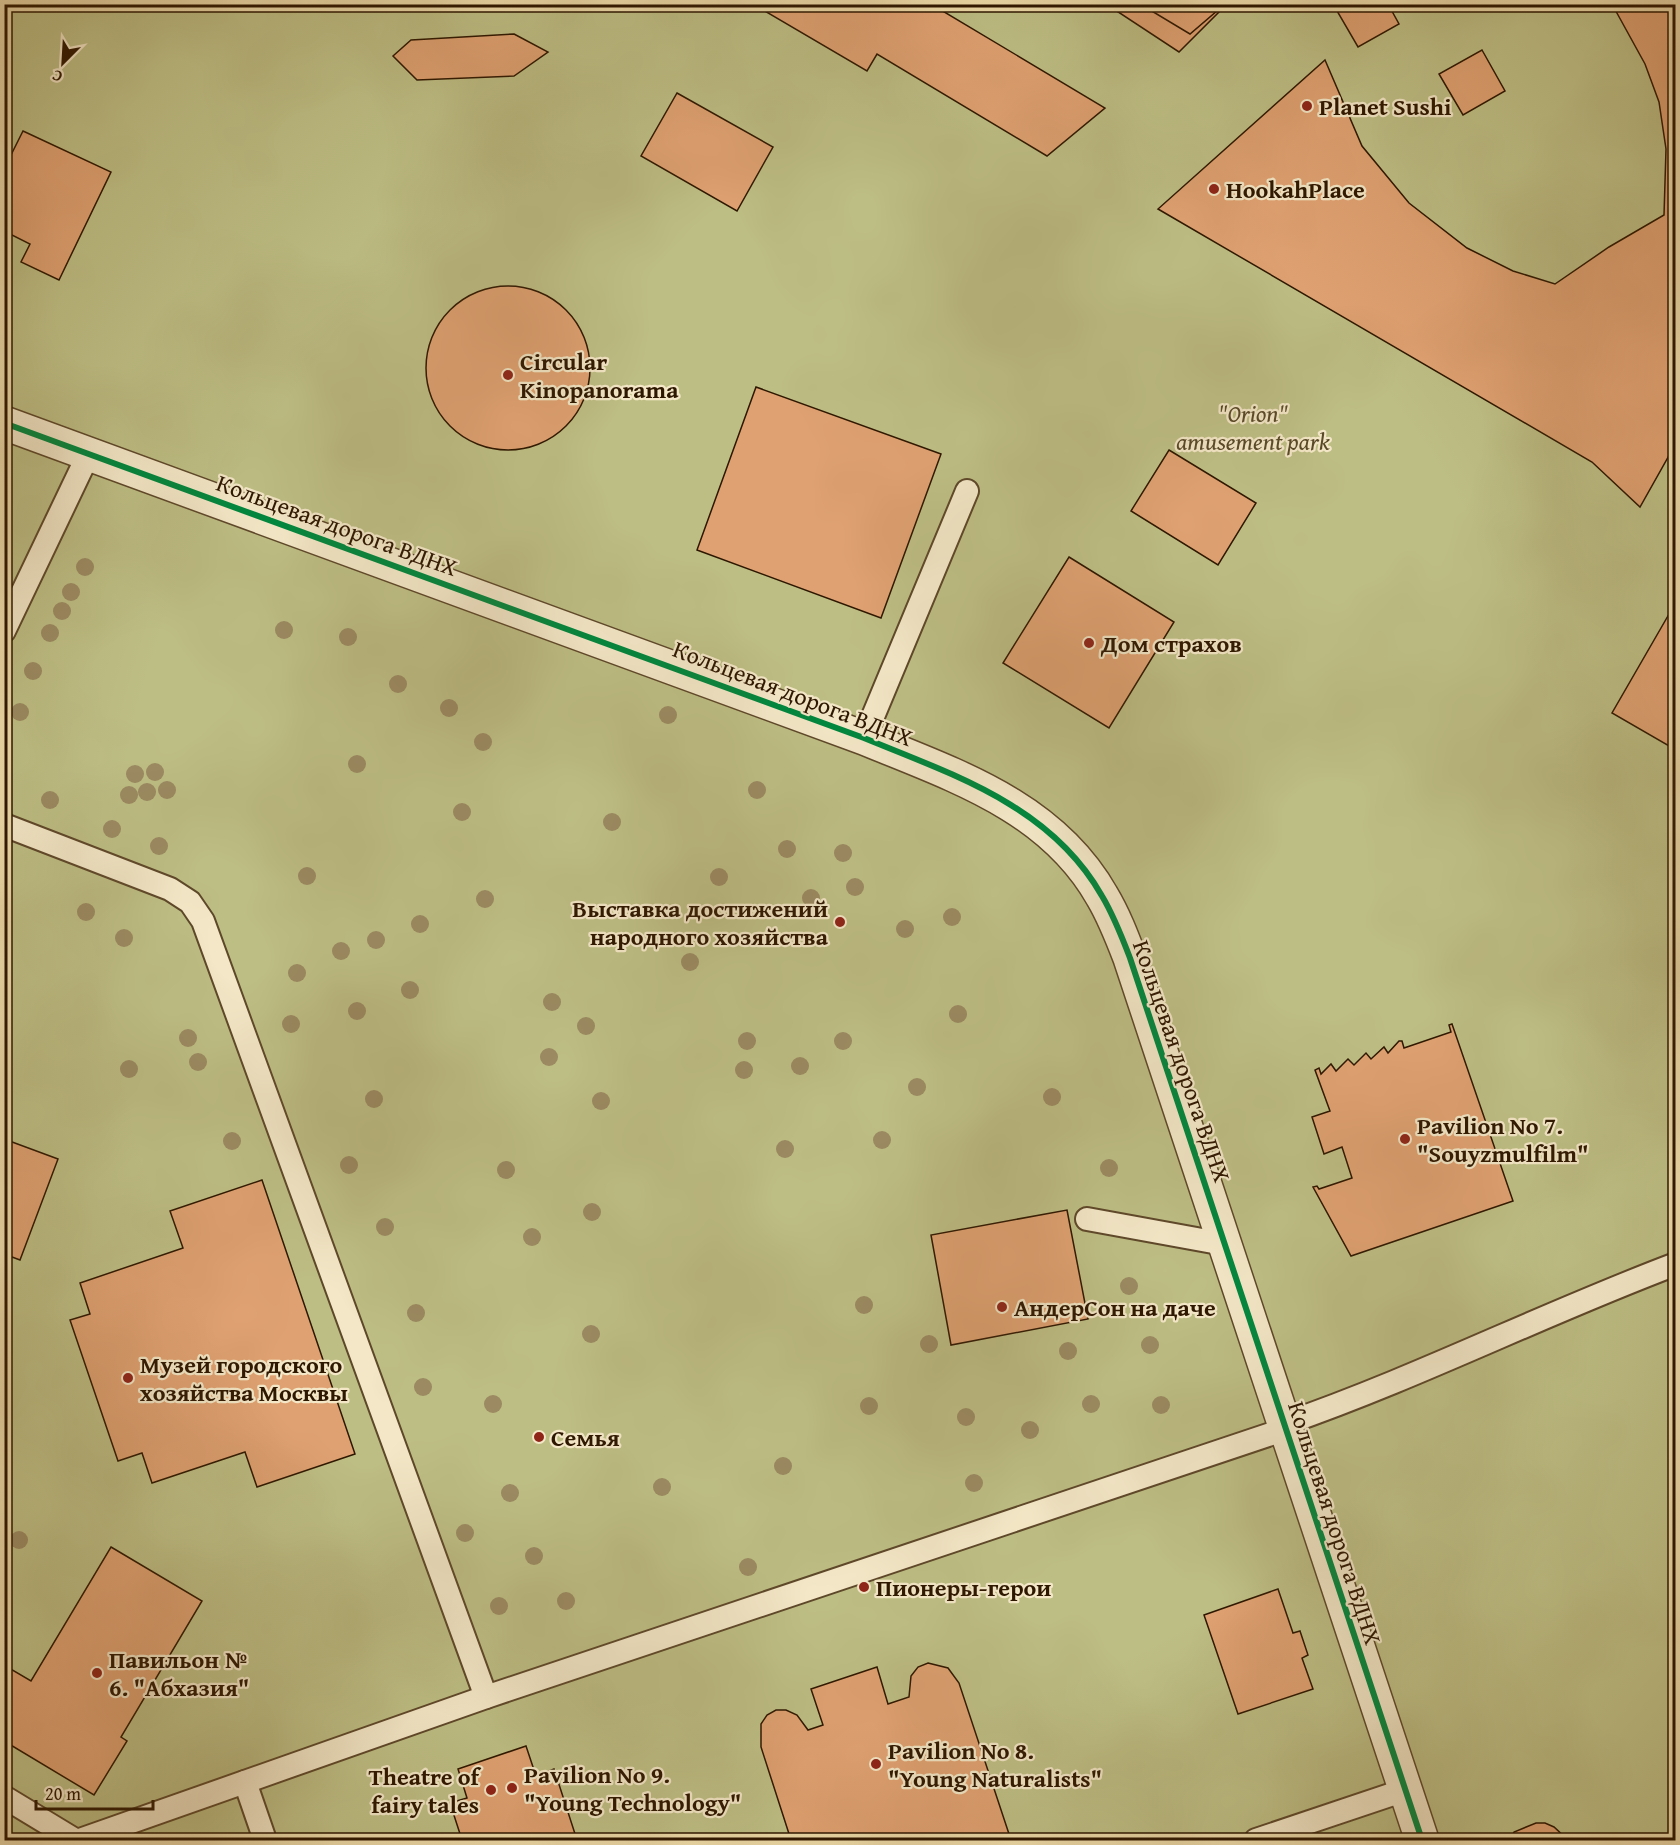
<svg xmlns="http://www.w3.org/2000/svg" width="1680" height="1845" font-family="'Gentium Book Plus',serif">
	<rect width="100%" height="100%" fill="#ecdaa9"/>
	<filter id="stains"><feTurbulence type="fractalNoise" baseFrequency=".00333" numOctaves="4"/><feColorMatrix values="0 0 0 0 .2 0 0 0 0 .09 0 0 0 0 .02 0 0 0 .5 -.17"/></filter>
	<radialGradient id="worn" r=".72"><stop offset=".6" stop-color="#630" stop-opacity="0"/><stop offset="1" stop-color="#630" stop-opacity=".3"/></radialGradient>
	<rect fill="#bdbe84" stroke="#766a42" stroke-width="1.5" x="5" y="5" width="1670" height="1835"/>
	<g fill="#dfa171" stroke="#2e1700" stroke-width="1.5">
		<path d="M 753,4 L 931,4 L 1105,108 L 1047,156 L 877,54 L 867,71 Z"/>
		<path d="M 1106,4 L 1227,4 L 1179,52 Z"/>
		<path d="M 1140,4 L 1225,4 L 1190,34 Z"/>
		<path d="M 1333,4 L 1388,4 L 1399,24 L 1358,47 Z"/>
		<path d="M 1676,4 L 1676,443 L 1640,507 L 1592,462 L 1158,209 L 1325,60 L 1362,146 L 1409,203 L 1467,248 L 1513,271 L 1555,284 L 1609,247 L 1664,215 L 1666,149 L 1659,102 L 1645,64 L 1612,4 Z"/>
		<path d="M 514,34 L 548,52 L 514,76 L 417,80 L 393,56 L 411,40 Z"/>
		<path d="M 1482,50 L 1505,91 L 1463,115 L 1439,74 Z"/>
		<path d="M 677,93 L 773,147 L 737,211 L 641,156 Z"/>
		<path d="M 23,131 L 111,172 L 59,280 L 21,262 L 30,244 L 4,231 L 4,169 Z"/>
		<circle cx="508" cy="368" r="82"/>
		<path d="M 756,387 L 941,454 L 881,618 L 697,550 Z"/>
		<path d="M 1169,450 L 1256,503 L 1218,565 L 1131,511 Z"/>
		<path d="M 1069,557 L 1174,622 L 1109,728 L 1003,663 Z"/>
		<path d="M 1676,602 L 1676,750 L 1612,713 Z"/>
		<path d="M 1452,1024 L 1513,1201 L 1351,1256 L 1313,1187 L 1317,1186 L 1319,1189 L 1352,1178 L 1342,1147 L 1324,1154 L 1312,1117 L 1330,1111 L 1315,1070 L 1319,1068 L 1321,1074 L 1331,1064 L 1336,1071 L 1348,1059 L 1354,1065 L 1366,1053 L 1371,1059 L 1384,1047 L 1388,1053 L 1399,1041 L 1402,1041 L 1404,1048 L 1451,1032 L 1449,1025 Z"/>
		<path d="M 4,1139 L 58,1159 L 20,1260 L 4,1254 Z"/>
		<path d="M 262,1180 L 355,1454 L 257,1487 L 245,1452 L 152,1483 L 142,1453 L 118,1461 L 70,1320 L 90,1314 L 80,1283 L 183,1248 L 170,1211 Z"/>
		<path d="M 1067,1210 L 1088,1319 L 951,1345 L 931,1235 Z"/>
		<path d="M 111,1547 L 202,1601 L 121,1737 L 127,1741 L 94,1795 L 4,1741 L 4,1665 L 31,1681 Z"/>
		<path d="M 1278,1589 L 1293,1633 L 1300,1631 L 1308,1655 L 1302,1658 L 1313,1689 L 1238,1714 L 1204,1615 Z"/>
		<path d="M 928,1663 L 948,1668 L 959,1683 L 1011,1840 L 791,1840 L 761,1747 L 761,1724 L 767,1715 L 776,1710 L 786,1710 L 797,1715 L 808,1730 L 823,1725 L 811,1689 L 877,1667 L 888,1704 L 909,1697 L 911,1676 L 918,1667 Z"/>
		<path d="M 526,1746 L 536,1776 L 554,1769 L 577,1840 L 462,1840 L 450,1803 L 467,1798 L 458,1769 Z"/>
		<path d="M 1536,1823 L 1545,1823 L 1554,1827 L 1568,1840 L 1510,1840 L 1514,1832 Z"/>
		<path d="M 4,1830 L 22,1840 L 4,1840 Z"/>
	</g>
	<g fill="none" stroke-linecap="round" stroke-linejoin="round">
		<defs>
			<g id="service">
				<path d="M 4,631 L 89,453"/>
				<path d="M 864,738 L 967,491"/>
				<path d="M 4,825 L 170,889 L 190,902 L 203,921 L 486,1697"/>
				<path d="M 1087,1219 L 1224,1244"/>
				<path d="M 1284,1424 C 1417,1378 1543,1314 1676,1264"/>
				<path d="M 245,1782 L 265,1840"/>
				<path d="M 4,1797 L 75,1840"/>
				<path d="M 80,1840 L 486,1697 L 1286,1429"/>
				<path d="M 1256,1840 L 1405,1790"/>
			</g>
			<path id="minor" d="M 4,423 L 864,738 C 954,775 1051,806 1102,896 C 1114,916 1122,937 1130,958 L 1422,1840"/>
		</defs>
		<use href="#service" stroke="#5e482a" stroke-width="26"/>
		<use href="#minor" stroke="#5e482a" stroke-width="36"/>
		<use href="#service" stroke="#f3e7c7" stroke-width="22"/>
		<use href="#minor" stroke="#f3e7c7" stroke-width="33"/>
		<defs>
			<path id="cycleway" d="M 4,423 L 864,738 C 954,775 1051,806 1102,896 C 1114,916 1122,937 1130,958 L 1422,1840"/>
		</defs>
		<use href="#cycleway" stroke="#f3e7c7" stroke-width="10"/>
		<use href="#cycleway" stroke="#00873e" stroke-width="6"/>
	</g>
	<g fill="#9b8a62">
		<circle cx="85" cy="567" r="9"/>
		<circle cx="71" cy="592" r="9"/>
		<circle cx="62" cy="611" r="9"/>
		<circle cx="284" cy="630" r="9"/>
		<circle cx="50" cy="633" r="9"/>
		<circle cx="348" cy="637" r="9"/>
		<circle cx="33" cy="671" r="9"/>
		<circle cx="398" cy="684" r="9"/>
		<circle cx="449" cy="708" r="9"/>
		<circle cx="20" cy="712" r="9"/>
		<circle cx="668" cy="715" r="9"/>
		<circle cx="483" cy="742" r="9"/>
		<circle cx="357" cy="764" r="9"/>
		<circle cx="155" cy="772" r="9"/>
		<circle cx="135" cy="774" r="9"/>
		<circle cx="167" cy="790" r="9"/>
		<circle cx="757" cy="790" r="9"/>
		<circle cx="147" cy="792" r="9"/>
		<circle cx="129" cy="795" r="9"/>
		<circle cx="50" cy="800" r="9"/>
		<circle cx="462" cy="812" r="9"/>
		<circle cx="612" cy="822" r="9"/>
		<circle cx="112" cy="829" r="9"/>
		<circle cx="159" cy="846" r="9"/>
		<circle cx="787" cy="849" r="9"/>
		<circle cx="843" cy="853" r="9"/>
		<circle cx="307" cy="876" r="9"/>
		<circle cx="719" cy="877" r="9"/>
		<circle cx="855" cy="887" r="9"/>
		<circle cx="811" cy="898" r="9"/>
		<circle cx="485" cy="899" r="9"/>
		<circle cx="86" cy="912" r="9"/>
		<circle cx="952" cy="917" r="9"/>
		<circle cx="420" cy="924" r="9"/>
		<circle cx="905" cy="929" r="9"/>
		<circle cx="124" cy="938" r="9"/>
		<circle cx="376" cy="940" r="9"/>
		<circle cx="341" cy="951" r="9"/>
		<circle cx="690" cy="962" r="9"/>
		<circle cx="297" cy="973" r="9"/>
		<circle cx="410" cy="990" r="9"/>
		<circle cx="552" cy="1002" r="9"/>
		<circle cx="357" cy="1011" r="9"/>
		<circle cx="958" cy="1014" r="9"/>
		<circle cx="291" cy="1024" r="9"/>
		<circle cx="586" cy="1026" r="9"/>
		<circle cx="188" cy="1038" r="9"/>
		<circle cx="747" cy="1041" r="9"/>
		<circle cx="843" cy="1041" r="9"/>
		<circle cx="549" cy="1057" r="9"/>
		<circle cx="198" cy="1062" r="9"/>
		<circle cx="800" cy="1066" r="9"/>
		<circle cx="129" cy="1069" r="9"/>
		<circle cx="744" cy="1070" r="9"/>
		<circle cx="917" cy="1087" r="9"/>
		<circle cx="1052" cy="1097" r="9"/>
		<circle cx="374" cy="1099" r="9"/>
		<circle cx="601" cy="1101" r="9"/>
		<circle cx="882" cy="1140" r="9"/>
		<circle cx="232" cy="1141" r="9"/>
		<circle cx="785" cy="1149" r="9"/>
		<circle cx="349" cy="1165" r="9"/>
		<circle cx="1109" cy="1168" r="9"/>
		<circle cx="506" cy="1170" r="9"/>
		<circle cx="592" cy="1212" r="9"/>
		<circle cx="385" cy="1227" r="9"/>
		<circle cx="532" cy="1237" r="9"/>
		<circle cx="1129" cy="1286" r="9"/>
		<circle cx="864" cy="1305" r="9"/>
		<circle cx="416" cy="1313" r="9"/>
		<circle cx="591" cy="1334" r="9"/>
		<circle cx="929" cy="1344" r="9"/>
		<circle cx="1150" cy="1345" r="9"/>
		<circle cx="1068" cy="1351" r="9"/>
		<circle cx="423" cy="1387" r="9"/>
		<circle cx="493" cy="1404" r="9"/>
		<circle cx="1091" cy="1404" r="9"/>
		<circle cx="1161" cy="1405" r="9"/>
		<circle cx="869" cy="1406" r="9"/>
		<circle cx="966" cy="1417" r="9"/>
		<circle cx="1030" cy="1430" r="9"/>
		<circle cx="783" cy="1466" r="9"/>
		<circle cx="974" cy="1483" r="9"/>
		<circle cx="662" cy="1487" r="9"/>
		<circle cx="510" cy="1493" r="9"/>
		<circle cx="465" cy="1533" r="9"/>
		<circle cx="19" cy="1540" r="9"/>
		<circle cx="534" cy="1556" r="9"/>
		<circle cx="748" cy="1567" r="9"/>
		<circle cx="566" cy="1601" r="9"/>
		<circle cx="499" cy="1606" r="9"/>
	</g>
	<g fill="#8f2418" stroke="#f3e7c7" stroke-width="2">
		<circle cx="1307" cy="106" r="6"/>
		<circle cx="1214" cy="189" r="6"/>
		<circle cx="508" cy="375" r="6"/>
		<circle cx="1089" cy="643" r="6"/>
		<circle cx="840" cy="922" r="6"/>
		<circle cx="1405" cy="1139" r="6"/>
		<circle cx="1002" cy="1307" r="6"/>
		<circle cx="128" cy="1378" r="6"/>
		<circle cx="539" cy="1437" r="6"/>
		<circle cx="864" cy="1587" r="6"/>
		<circle cx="97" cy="1673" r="6"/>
		<circle cx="876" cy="1764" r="6"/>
		<circle cx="512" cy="1788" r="6"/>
		<circle cx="491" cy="1790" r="6"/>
	</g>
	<g text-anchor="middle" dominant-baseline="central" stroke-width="4.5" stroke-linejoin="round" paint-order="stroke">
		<g font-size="24" font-weight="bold" fill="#2e1700" stroke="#f3e7c7" text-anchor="start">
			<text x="1319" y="106">Planet Sushi</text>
			<text x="1226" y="189">HookahPlace</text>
			<text x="520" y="361">Circular<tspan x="520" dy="28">Kinopanorama</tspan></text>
			<text x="1101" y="643">Дом страхов</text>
			<text x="828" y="908" text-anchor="end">Выставка достижений<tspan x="828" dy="28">народного хозяйства</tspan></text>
			<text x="1417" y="1125">Pavilion No 7.<tspan x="1417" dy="28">"Souyzmulfilm"</tspan></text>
			<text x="1014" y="1307">АндерСон на даче</text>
			<text x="140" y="1364">Музей городского<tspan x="140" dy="28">хозяйства Москвы</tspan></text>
			<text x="551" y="1437">Семья</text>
			<text x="876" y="1587">Пионеры-герои</text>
			<text x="109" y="1659">Павильон №<tspan x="109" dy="28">6. "Абхазия"</tspan></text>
			<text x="888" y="1750">Pavilion No 8.<tspan x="888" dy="28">"Young Naturalists"</tspan></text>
			<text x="524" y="1774">Pavilion No 9.<tspan x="524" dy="28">"Young Technology"</tspan></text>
			<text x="479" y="1776" text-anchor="end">Theatre of<tspan x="479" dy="28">fairy tales</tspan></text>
		</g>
		<g font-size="24" font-style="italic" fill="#594928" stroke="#f3e7c7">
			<text x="1253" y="413">"Orion"<tspan x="1253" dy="28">amusement park</tspan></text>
		</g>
		<g font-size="24" fill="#2e1700" stroke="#f3e7c7">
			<text transform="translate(337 525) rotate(20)">Кольцевая дорога ВДНХ</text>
			<text transform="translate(793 693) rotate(21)">Кольцевая дорога ВДНХ</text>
			<text transform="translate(1182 1061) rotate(71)">Кольцевая дорога ВДНХ</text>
			<text transform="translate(1335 1523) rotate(72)">Кольцевая дорога ВДНХ</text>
		</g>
	</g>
	<rect width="1680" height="1845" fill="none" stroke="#ecdaa9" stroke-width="24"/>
	<rect x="6" y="6" width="1668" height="1833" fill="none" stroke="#2e1700" stroke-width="3"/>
	<rect x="12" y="12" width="1656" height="1821" fill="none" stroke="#2e1700" stroke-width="1.5"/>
	<g transform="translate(63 63) rotate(204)" stroke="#f3e7c7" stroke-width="4.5" paint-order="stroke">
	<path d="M0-4.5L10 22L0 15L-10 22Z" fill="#2e1700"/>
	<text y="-9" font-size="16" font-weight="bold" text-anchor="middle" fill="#2e1700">С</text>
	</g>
	<path d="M36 1800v9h117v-9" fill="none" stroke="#2e1700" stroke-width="3"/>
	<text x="45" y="1800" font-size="18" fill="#2e1700" stroke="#f3e7c7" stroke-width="4.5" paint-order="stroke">20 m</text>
	<rect width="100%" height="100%" filter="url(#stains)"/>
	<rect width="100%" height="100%" fill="url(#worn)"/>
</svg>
